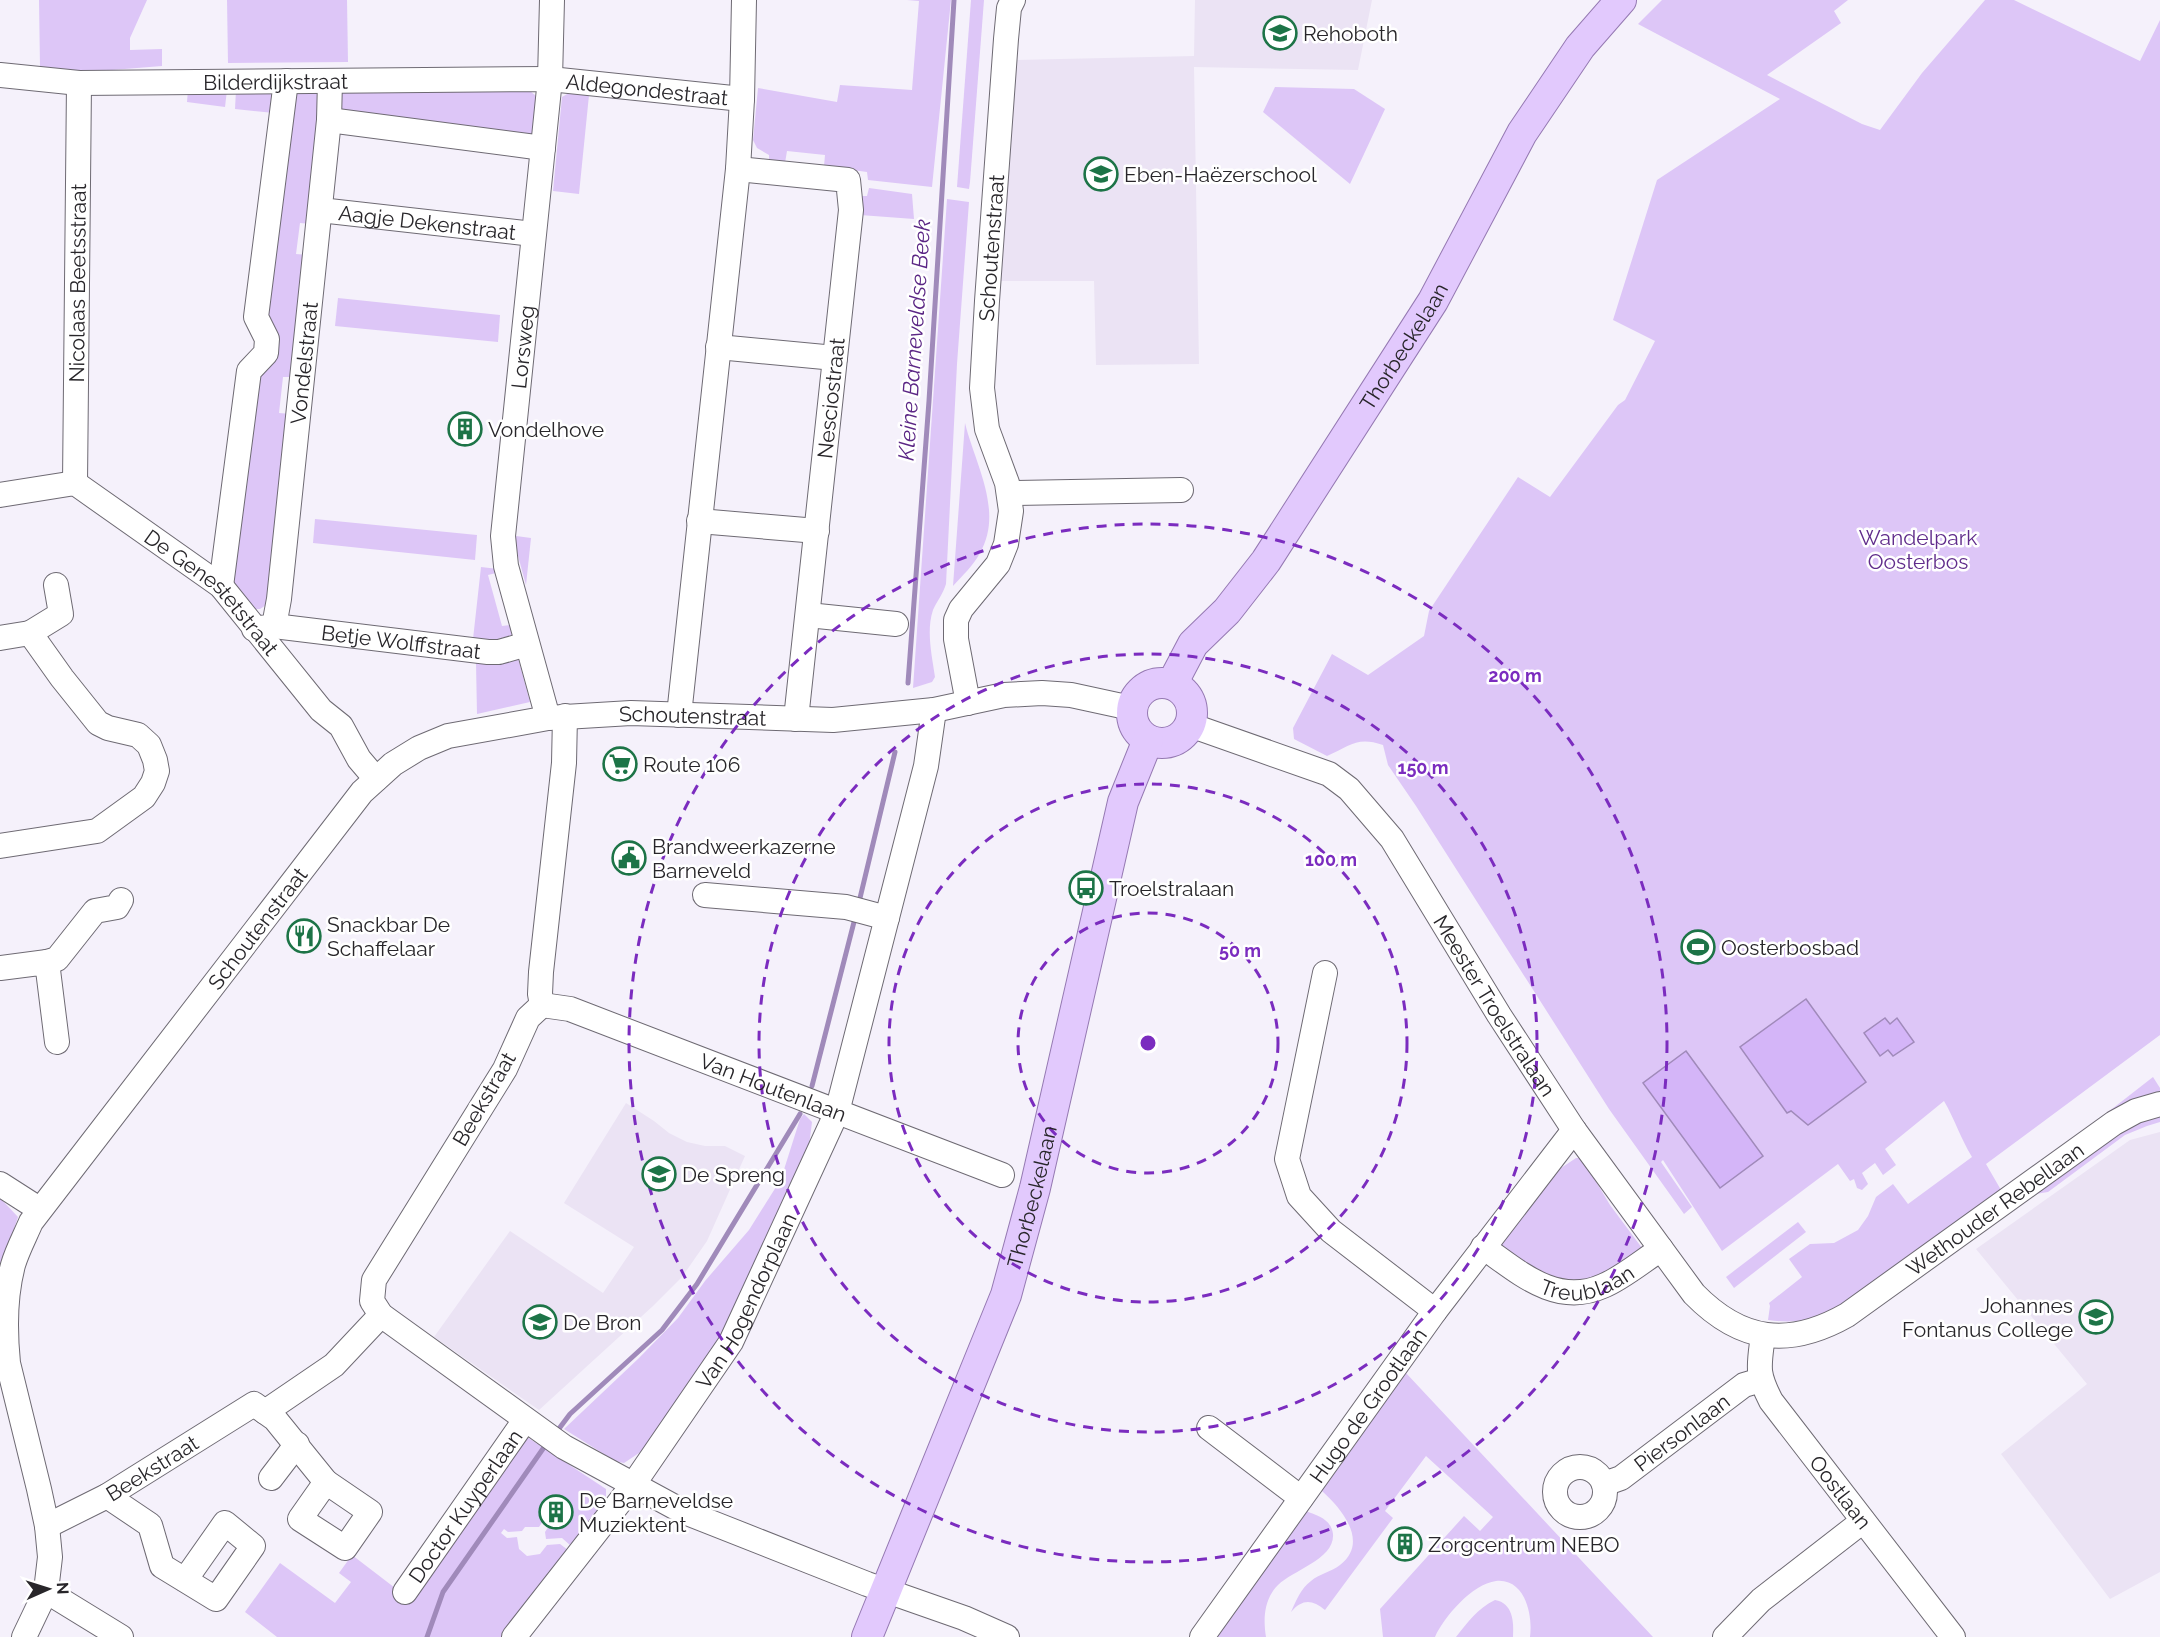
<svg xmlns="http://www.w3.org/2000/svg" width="2160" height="1637" font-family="Raleway,sans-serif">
	<rect width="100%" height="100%" fill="#f5f1fb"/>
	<g fill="#ebe3f4">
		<path d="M 1195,0 L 1372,0 L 1358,70 L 1194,67 L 1199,364 L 1096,365 L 1094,281 L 998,281 L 1014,60 L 1194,56 Z"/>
		<path d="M 626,1103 L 654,1121 L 669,1133 L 687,1142 L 705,1146 L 725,1146 L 745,1156 L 707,1241 L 682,1277 L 653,1306 L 539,1410 L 434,1337 L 510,1231 L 603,1293 L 634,1247 L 564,1203 Z"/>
		<path d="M 2160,1132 L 2160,1572 L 2110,1599 L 2001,1454 L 2087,1384 L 1976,1249 L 2130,1140 Z"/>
	</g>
	<g fill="#ddc6f7" fill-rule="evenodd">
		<path d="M 39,0 L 147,0 L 130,38 L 130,50 L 162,49 L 162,66 L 87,72 L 40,67 Z"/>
		<path d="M 227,0 L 347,0 L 348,62 L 228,63 Z"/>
		<path d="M 907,0 L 951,0 L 932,187 L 868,180 L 867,172 L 824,166 L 825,155 L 787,151 L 785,163 L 769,161 L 769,155 L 757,148 L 753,140 L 758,88 L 837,102 L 840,85 L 912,90 L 919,1 Z"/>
		<path d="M 971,0 L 984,0 L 970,182 L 969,189 L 957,187 Z"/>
		<path d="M 1662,0 L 1848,0 L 1834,11 L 1841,23 L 1767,75 L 1862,124 L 1880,130 L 1922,73 L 1985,0 L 2014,0 L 2140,61 L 2160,20 L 2160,1035 L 1986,1164 L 2001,1190 L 1827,1316 C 1806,1321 1789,1323 1768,1320 L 1770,1306 L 1769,1303 L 1802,1277 L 1789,1259 L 1810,1244 L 1834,1243 L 1858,1230 L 1868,1216 L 1876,1197 L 1893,1184 L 1908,1204 L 1972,1157 C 1961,1139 1955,1120 1944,1101 L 1885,1149 L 1896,1165 L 1883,1175 L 1875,1163 L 1862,1173 L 1868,1184 L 1862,1190 L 1857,1188 L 1854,1179 L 1850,1181 L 1838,1164 L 1722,1251 L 1663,1160 L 1661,1162 L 1692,1207 L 1684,1214 L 1609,1109 L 1416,806 L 1388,765 L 1383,745 C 1357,736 1350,746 1327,756 L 1294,739 L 1293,728 L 1332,654 L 1368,675 L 1424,636 L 1429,611 L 1518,477 L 1550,497 L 1618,405 L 1625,400 L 1655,341 L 1613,320 L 1657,180 L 1780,99 L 1638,24 ZM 1866,1082 L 1808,1125 L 1790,1111 Z"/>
		<path d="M 1275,87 L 1354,89 L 1385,109 L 1350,184 L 1263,112 Z"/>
		<path d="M 277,89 L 274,113 L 235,109 L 236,90 Z"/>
		<path d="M 188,90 L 227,90 L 225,107 L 187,102 Z"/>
		<path d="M 294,90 L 321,93 L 311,224 L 300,223 L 296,254 L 308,255 L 295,377 L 283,377 L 279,413 L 291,414 L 266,605 L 260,609 L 254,609 L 226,580 L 259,313 Z"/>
		<path d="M 343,90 L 530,91 L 536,96 L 533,134 L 531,137 L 341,114 L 340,94 Z"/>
		<path d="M 569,93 L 589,95 L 579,194 L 553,191 L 562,97 Z"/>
		<path d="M 869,188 L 912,194 L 914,219 L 860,215 L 855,196 L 867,196 Z"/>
		<path d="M 947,199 L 969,202 L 957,364 L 946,584 C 943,594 937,601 933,610 C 926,631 932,656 935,677 L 932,682 L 913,688 Z"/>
		<path d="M 338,298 L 500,315 L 498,342 L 335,326 Z"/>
		<path d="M 965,423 C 975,464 1004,511 980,553 C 973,566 962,576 953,586 Z"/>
		<path d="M 315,519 L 477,535 L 475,560 L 313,543 Z"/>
		<path d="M 516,536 L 531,538 L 526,585 L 515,545 Z"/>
		<path d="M 481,567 L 498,569 L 500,572 L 488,575 L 502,626 L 510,625 L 512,635 L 491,641 L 473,639 Z"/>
		<path d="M 517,654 L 530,702 L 477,714 L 476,663 Z"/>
		<path d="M 2153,1077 L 2160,1088 L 2160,1094 L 2031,1172 Z"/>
		<path d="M 804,1114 L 812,1122 L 808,1154 L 771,1240 L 699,1377 L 647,1453 L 642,1451 L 624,1463 L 615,1461 L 564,1429 L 639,1358 L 678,1318 L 705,1281 L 749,1230 L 781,1179 L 800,1119 Z"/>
		<path d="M 2160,1116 L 2160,1122 L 2147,1126 L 2125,1135 L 2048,1192 L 2029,1195 C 2069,1166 2111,1126 2160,1116 Z"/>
		<path d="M 1576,1158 L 1582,1158 L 1610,1205 L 1642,1248 L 1643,1253 L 1586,1284 L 1544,1276 L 1496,1247 L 1561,1168 Z"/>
		<path d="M 0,1198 L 18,1217 L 3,1262 L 0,1284 Z"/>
		<path d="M 1798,1222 L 1806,1232 L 1734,1288 L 1726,1277 Z"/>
		<path d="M 1406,1373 L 1653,1637 L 1530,1637 C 1533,1615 1525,1578 1496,1581 C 1472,1584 1444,1617 1435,1637 L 1383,1637 L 1380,1609 L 1464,1516 L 1480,1531 L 1493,1517 L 1426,1456 L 1385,1511 L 1393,1518 L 1325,1610 C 1312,1599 1302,1599 1291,1612 C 1296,1601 1301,1588 1311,1581 C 1319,1574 1331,1572 1340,1565 C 1370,1542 1341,1508 1322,1491 Z"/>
		<path d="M 527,1437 L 606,1489 L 606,1501 L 571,1546 L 562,1538 L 546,1539 L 545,1532 L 549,1526 L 543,1521 L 539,1527 L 525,1527 L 522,1531 L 508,1532 L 504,1529 L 501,1533 L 507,1538 L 517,1537 L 519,1549 L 527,1556 L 540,1554 L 547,1545 L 560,1544 L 572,1553 L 506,1637 L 277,1637 L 245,1612 L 280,1563 L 335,1603 L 351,1582 L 339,1573 L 352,1555 L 399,1591 Z"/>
		<path d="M 1306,1511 C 1318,1516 1331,1519 1333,1534 C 1335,1559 1293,1570 1278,1585 C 1264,1599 1263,1619 1266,1637 L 1217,1637 Z"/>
		<path d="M 1495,1600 C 1513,1603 1514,1622 1513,1637 L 1456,1637 C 1467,1623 1478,1608 1495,1600 Z"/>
	</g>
	<g fill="#d4b5f8" stroke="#a08aba" stroke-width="1.5">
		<path d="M 1806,999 L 1866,1082 L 1808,1125 L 1791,1111 L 1787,1113 L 1740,1047 Z"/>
		<path d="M 1885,1018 L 1890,1024 L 1897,1018 L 1914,1042 L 1893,1056 L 1888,1050 L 1880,1056 L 1864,1033 Z"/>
		<path d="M 1686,1051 L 1763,1156 L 1720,1188 L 1643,1083 Z"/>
	</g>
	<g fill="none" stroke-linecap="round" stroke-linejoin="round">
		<g stroke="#a08aba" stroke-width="5">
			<path d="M 908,683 L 929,401 L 954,0"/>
			<path d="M 860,898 L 895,752"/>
			<path d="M 812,1086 L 854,922"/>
			<path d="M 555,1434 L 570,1414 L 662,1330 L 697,1284 L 800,1114"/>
			<path d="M 427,1637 L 443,1592 L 547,1443"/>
		</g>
		<defs>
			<g id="minor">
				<path id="s1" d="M 0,75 L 79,83 L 550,79 L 742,99"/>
				<path d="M 329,120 L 543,148"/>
				<path d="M 738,169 L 848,180 L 851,210 L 796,719"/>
				<path id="s2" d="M 320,210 L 533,234"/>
				<path d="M 718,347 L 835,358"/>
				<path id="s3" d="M 75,483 L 79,83"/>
				<path d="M 1010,493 L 1181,490"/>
				<path id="s4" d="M 0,495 L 75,483 L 221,586 L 321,710 L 341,726 L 359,759 L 376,779"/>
				<path d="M 699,521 L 817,531"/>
				<path d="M 221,586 L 249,371 L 266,353 L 267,339 L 256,317 L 286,81"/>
				<path d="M 808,615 L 896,624"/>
				<path id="s5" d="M 274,626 L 488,652 L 499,652 L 527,644"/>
				<path id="s6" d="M 254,629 L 274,626 L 279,599 L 329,120 L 330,81"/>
				<path d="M 30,633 L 61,614 L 56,585"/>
				<path d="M 0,638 L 30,633 L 62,678 L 98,723 L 108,728 L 138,735 L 149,745 L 155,760 L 157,771 L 153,783 L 144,797 L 97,831 L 0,846"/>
				<path id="s7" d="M 968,703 L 956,639 L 956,620 L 961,609 L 998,564 L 1006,544 L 1011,511 L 1007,483 L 987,429 L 982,388 L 987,301 L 1006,39 L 1009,8 L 1013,0"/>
				<path d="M 679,715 L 738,169 L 742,99 L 744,0"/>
				<path id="s8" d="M 548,718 L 506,566 L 503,536 L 550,79 L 552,0"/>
				<path id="s9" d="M 1190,725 L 1329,774 L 1349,789 L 1392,839 L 1499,1015 L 1574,1130 L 1694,1294 C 1741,1342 1789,1348 1847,1315 L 2114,1123 L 2136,1111 L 2160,1104"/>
				<path d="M 705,895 L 846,907 L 887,918"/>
				<path d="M 47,962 L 57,959 L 95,911 L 117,907 L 121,900"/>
				<path d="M 0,968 L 47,962 L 57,1042"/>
				<path d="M 1325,973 L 1287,1159 L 1299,1196 L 1331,1231 L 1435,1311"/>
				<path d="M 542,1005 L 528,1018 L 505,1069 L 374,1280 L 372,1301 L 381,1315 L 564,1447 L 682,1511 L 867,1584 L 964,1618 L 1007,1637"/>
				<path id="s10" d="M 542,1005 L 570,1009 L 1002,1175"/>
				<path d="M 542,1005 L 540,994 L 541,972 L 564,763 L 565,716"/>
				<path d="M 0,1184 L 39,1209"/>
				<path id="s11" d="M 1483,1247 C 1519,1272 1556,1307 1603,1286 C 1621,1279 1644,1260 1661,1249"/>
				<path id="s12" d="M 1763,1335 C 1759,1367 1756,1372 1771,1401 L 1953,1637"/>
				<path d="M 265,1412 L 334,1365 L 381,1315"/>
				<path d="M 1209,1428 L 1301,1498"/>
				<circle cx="1580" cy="1492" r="25"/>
				<path d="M 271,1478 L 297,1444"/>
				<path d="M 326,1482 L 370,1512 L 345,1548 L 300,1519 Z"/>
				<path id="s13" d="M 1604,1484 L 1621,1478 L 1744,1385 L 1761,1380"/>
				<path d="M 107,1496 L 150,1525 L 162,1566 L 216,1599 L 253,1546 L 225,1523 L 185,1580"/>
				<path id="s14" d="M 47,1526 L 107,1496 L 254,1404 L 275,1419 L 326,1482"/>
				<path d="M 46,1591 L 121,1637"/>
				<path id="s15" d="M 405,1592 L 525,1420"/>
				<path id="s16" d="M 24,1637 L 46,1591 L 50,1557 L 47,1526 L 39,1489 L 8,1363 C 5,1333 5,1295 13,1265 C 17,1251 25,1236 31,1222 L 362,792 L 393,764 L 419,748 L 448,736 L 548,718 L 631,713 L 833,720 L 934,710 L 1004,695 L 1042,693 L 1071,695 L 1131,708"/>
				<path id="s17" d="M 514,1637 L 633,1485 L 731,1342 L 837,1112 L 926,766 L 934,710"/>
				<path id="s18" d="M 1202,1637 L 1435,1311 L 1574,1130"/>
				<path d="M 1725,1637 L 1761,1600 L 1863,1521"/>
			</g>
			<g id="major">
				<circle cx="1162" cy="713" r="30"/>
				<path id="s19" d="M 1172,684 L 1193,644 L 1227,611 L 1266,561 L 1433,301 L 1522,133 L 1580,47 L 1621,0"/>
				<path id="s20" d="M 867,1637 L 1006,1295 L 1035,1188 L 1123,802 L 1148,740"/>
			</g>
		</defs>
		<use href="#minor" stroke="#6e6a73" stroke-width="26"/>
		<use href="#major" stroke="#9579b2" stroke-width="32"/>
		<use href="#minor" stroke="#fff" stroke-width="24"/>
		<use href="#major" stroke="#e2c9fd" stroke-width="30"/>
	</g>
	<g fill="none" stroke="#7b2cbf" stroke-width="3" stroke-dasharray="10 8">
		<circle cx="1148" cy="1043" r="130"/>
		<circle cx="1148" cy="1043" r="259"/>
		<circle cx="1148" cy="1043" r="389"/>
		<circle cx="1148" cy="1043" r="519"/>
	</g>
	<defs>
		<symbol id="school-ring" viewBox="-11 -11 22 22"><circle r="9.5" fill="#fff" stroke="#1d7447" stroke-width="1.5"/><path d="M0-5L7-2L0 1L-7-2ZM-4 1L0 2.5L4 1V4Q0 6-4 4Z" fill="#1d7447"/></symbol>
		<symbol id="building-ring" viewBox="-11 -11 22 22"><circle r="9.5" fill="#fff" stroke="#1d7447" stroke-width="1.5"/><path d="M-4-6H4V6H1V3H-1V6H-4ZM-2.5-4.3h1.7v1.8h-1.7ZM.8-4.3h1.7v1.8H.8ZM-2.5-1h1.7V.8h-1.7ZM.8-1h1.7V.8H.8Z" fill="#1d7447"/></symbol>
		<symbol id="supermarket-ring" viewBox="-11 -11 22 22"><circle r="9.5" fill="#fff" stroke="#1d7447" stroke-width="1.5"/><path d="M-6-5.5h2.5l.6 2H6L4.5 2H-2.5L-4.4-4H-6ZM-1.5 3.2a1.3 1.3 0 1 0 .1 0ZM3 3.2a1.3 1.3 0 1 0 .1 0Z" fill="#1d7447"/></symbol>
		<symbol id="civic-ring" viewBox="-11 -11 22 22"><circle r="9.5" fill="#fff" stroke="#1d7447" stroke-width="1.5"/><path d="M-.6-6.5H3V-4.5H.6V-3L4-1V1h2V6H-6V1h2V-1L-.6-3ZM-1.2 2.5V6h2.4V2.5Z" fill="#1d7447"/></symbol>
		<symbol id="bus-ring" viewBox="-11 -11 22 22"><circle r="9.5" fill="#fff" stroke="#1d7447" stroke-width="1.5"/><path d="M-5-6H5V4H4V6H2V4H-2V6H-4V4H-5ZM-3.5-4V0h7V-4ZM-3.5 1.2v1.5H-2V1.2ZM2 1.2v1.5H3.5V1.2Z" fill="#1d7447"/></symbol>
		<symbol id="restaurant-ring" viewBox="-11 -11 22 22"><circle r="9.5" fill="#fff" stroke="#1d7447" stroke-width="1.5"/><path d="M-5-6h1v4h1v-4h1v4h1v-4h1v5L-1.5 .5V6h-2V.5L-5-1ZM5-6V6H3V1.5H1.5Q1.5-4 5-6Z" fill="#1d7447"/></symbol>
		<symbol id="stadium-ring" viewBox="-11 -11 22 22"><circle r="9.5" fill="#fff" stroke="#1d7447" stroke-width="1.5"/><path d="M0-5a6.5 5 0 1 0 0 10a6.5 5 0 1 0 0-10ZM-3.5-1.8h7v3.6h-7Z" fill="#1d7447"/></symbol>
	</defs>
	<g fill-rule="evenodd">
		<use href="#school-ring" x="1261" y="14" width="38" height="38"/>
		<use href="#school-ring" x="1082" y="155" width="38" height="38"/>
		<use href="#building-ring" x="446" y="410" width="38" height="38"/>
		<use href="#supermarket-ring" x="601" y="745" width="38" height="38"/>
		<use href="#civic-ring" x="610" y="839" width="38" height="38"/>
		<use href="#bus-ring" x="1067" y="869" width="38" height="38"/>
		<use href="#restaurant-ring" x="285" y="917" width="38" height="38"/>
		<use href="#stadium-ring" x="1679" y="928" width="38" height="38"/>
		<use href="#school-ring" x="640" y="1155" width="38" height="38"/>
		<use href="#school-ring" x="2077" y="1298" width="38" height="38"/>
		<use href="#school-ring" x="521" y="1303" width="38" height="38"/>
		<use href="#building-ring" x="537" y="1493" width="38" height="38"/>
		<use href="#building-ring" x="1386" y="1525" width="38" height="38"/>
	</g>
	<g text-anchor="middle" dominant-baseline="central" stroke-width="5" stroke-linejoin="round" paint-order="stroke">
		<g font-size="21" fill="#28262a" stroke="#fff" text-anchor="start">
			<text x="1303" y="33">Rehoboth</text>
			<text x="1124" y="174">Eben-Haëzerschool</text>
			<text x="488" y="429">Vondelhove</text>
			<text x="643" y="764">Route 106</text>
			<text x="652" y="846">Brandweerkazerne<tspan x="652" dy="24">Barneveld</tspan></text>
			<text x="1109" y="888">Troelstralaan</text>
			<text x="327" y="924">Snackbar De<tspan x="327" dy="24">Schaffelaar</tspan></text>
			<text x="1721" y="947">Oosterbosbad</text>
			<text x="682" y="1174">De Spreng</text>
			<text x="2073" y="1305" text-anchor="end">Johannes<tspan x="2073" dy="24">Fontanus College</tspan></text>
			<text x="563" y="1322">De Bron</text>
			<text x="579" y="1500">De Barneveldse<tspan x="579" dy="24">Muziektent</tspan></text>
			<text x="1428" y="1544">Zorgcentrum NEBO</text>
		</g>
		<g font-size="21" fill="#28262a" stroke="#fff">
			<text stroke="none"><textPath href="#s1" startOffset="276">Bilderdijkstraat</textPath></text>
			<text stroke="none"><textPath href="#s1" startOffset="648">Aldegondestraat</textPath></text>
			<text stroke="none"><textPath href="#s2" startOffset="108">Aagje Dekenstraat</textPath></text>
			<text stroke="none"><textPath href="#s7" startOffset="477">Schoutenstraat</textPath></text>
			<text stroke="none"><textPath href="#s3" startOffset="200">Nicolaas Beetsstraat</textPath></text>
			<text stroke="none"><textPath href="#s19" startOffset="411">Thorbeckelaan</textPath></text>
			<text stroke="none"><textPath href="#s8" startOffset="378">Lorsweg</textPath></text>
			<text stroke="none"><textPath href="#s6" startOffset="285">Vondelstraat</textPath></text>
			<text transform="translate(831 398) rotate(-84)">Nesciostraat</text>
			<text stroke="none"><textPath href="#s4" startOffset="252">De Genestetstraat</textPath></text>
			<text stroke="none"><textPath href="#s5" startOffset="128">Betje Wolffstraat</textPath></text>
			<text stroke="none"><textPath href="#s16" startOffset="1322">Schoutenstraat</textPath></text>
			<text stroke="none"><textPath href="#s16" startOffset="800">Schoutenstraat</textPath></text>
			<text stroke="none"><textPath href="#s9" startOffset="434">Meester Troelstralaan</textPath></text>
			<text stroke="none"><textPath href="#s10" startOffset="246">Van Houtenlaan</textPath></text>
			<text transform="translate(484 1099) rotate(-60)">Beekstraat</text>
			<text stroke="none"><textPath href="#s20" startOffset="471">Thorbeckelaan</textPath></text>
			<text stroke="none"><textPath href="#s9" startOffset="1136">Wethouder Rebellaan</textPath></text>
			<text stroke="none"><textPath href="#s11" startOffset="118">Treublaan</textPath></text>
			<text stroke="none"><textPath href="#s17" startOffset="410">Van Hogendorplaan</textPath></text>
			<text stroke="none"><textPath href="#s18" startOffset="285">Hugo de Grootlaan</textPath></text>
			<text stroke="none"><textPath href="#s13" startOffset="94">Piersonlaan</textPath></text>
			<text stroke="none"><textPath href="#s14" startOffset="120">Beekstraat</textPath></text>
			<text stroke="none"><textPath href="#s12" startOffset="183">Oostlaan</textPath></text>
			<text stroke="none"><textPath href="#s15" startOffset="105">Doctor Kuyperlaan</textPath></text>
		</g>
		<g font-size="21" fill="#602c8b" stroke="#fff">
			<text x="1918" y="537">Wandelpark<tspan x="1918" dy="24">Oosterbos</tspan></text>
		</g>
		<g font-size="22" font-style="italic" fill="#5b2685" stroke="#fff">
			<text transform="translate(914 340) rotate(-86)">Kleine Barneveldse Beek</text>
		</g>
	</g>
	<circle cx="1148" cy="1043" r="9" fill="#7b2cbf" stroke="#fff" stroke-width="3"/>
	<g font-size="18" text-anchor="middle" font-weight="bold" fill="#7b2cbf" stroke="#fff" stroke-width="5" stroke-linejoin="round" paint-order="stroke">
		<text x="1515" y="682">200 m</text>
		<text x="1423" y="774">150 m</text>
		<text x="1331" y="866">100 m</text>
		<text x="1240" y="957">50 m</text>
	</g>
	<g transform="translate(48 1589) rotate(87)" stroke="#ffffff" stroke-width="4.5" paint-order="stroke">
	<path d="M0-4.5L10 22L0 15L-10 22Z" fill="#28262a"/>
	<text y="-9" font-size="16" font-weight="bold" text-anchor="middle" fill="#28262a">N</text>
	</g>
</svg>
